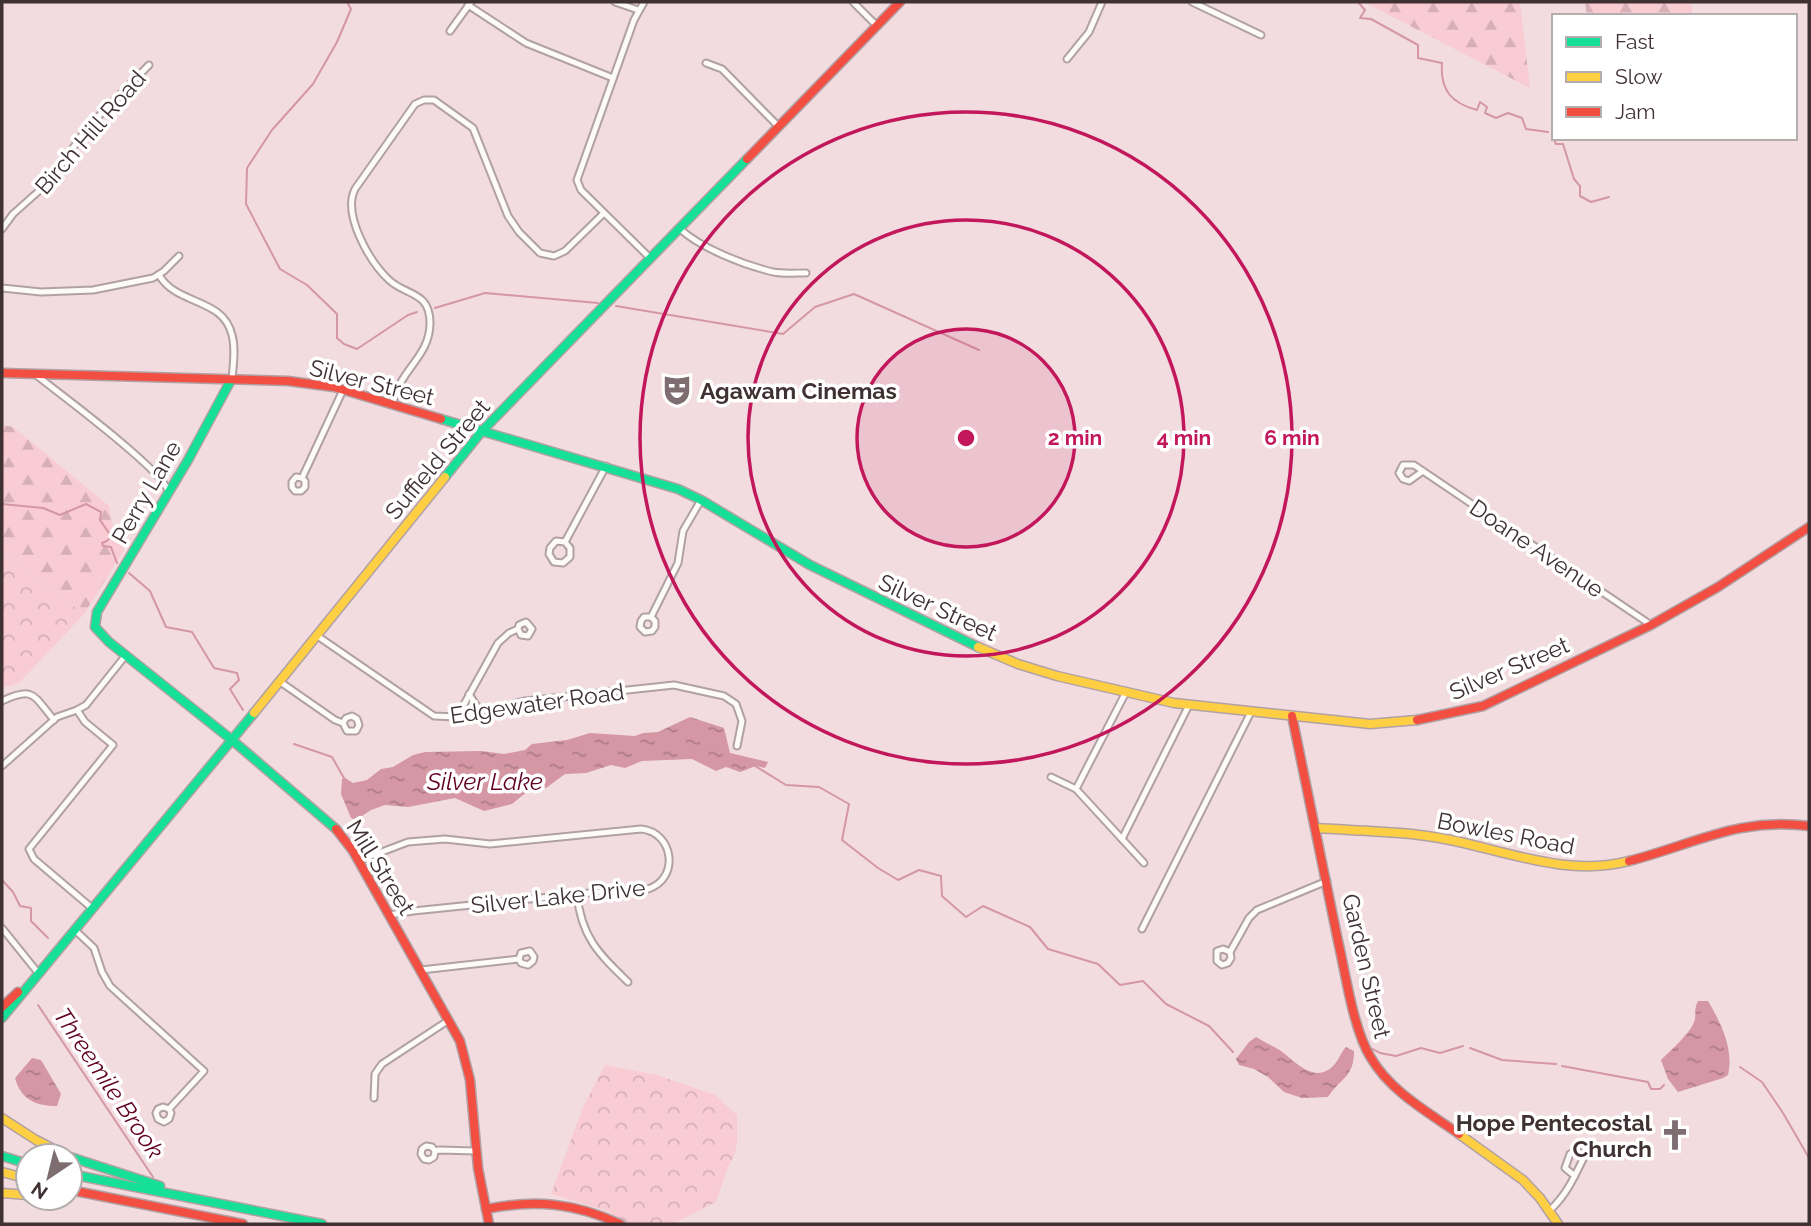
<svg xmlns="http://www.w3.org/2000/svg" width="1811" height="1226" font-family="Raleway,sans-serif">
	<defs>
		<pattern id="forest-firs" width="22" height="20" patternUnits="userSpaceOnUse" patternTransform="scale(1.75)"><rect width="22" height="20" fill="#f9ccd3"/><path d="M5 1l3.5 6h-7zM16 11l3.5 6h-7z" fill="#d6b0b6"/></pattern>
		<pattern id="park-crowns" width="20" height="18" patternUnits="userSpaceOnUse" patternTransform="scale(1.75)"><rect width="20" height="18" fill="#f9ccd3"/><path d="M2 6a3 3 0 1 1 6 0M12 15a3 3 0 1 1 6 0" fill="none" stroke="#d6b0b6"/></pattern>
		<pattern id="water-ripples" width="26" height="14" patternUnits="userSpaceOnUse" patternTransform="scale(1.75)"><rect width="26" height="14" fill="#d497a3"/><path d="M2 4q2-2 4 0t4 0M15 11q2-2 4 0t4 0" fill="none" stroke="#ad7c85"/></pattern>
	</defs>
	<rect width="100%" height="100%" fill="#f2dce0"/>
	<g fill="url(#forest-firs)">
		<path d="M 1364,2 L 1520,2 L 1530,88 Z"/>
		<path d="M 1585,2 L 1691,2 L 1693,16 L 1587,16 Z"/>
		<path d="M 2,425 L 13,427 L 109,506 L 112,523 L 124,550 L 84,614 L 2,553 Z"/>
	</g>
	<g fill="url(#park-crowns)">
		<path d="M 2,553 L 84,614 L 19,683 L 2,688 Z"/>
		<path d="M 605,1065 L 657,1075 L 715,1095 L 737,1115 L 737,1144 L 734,1156 L 728,1167 L 716,1202 L 673,1224 L 628,1224 L 607,1211 L 551,1194 L 583,1107 Z"/>
	</g>
	<g fill="url(#water-ripples)">
		<path d="M 690,717 L 724,728 L 730,753 L 768,762 L 765,768 L 756,766 L 740,772 L 726,767 L 716,771 L 692,759 L 642,761 L 625,768 L 611,765 L 586,773 L 565,774 L 546,788 L 534,789 L 523,795 L 512,804 L 484,811 L 455,798 L 408,807 L 385,805 L 371,810 L 356,820 L 351,818 L 341,794 L 342,779 L 345,778 L 353,783 L 367,780 L 381,769 L 393,767 L 413,755 L 425,752 L 481,751 L 504,754 L 525,750 L 532,744 L 567,740 L 590,733 L 635,736 L 643,733 L 658,732 Z"/>
		<path d="M 1698,1001 L 1708,1001 C 1721,1023 1734,1049 1728,1075 L 1723,1078 L 1678,1092 L 1668,1079 L 1661,1060 C 1670,1051 1693,1031 1695,1019 C 1696,1012 1694,1009 1698,1001 Z"/>
		<path d="M 1256,1037 C 1264,1042 1273,1046 1281,1051 C 1296,1062 1315,1085 1334,1065 C 1339,1060 1341,1052 1346,1047 L 1354,1051 C 1354,1078 1340,1078 1328,1097 L 1302,1098 L 1284,1092 L 1268,1077 L 1254,1069 L 1239,1065 L 1236,1059 L 1249,1042 Z"/>
		<path d="M 32,1058 L 41,1060 L 61,1094 L 57,1106 C 36,1106 21,1100 15,1078 Z"/>
	</g>
	<g fill="none" stroke-linecap="round" stroke-linejoin="round">
		<g stroke="#d497a3" stroke-width="2">
			<path d="M 347,2 L 351,9 L 337,42 L 313,84 L 272,130 L 247,168 L 246,204 L 280,269 L 307,285 L 337,314 L 337,338 L 344,344 L 357,349 L 408,315 L 417,312"/>
			<path d="M 1358,2 L 1365,10 L 1360,18 L 1371,19 L 1418,45 L 1418,58 L 1442,63 C 1440,90 1451,103 1477,110 L 1480,102 L 1487,107 L 1485,113 L 1496,118 L 1508,113 L 1522,118 L 1526,129 L 1548,132"/>
			<path d="M 1552,135 L 1556,144 L 1563,144 L 1574,179 L 1580,186 L 1580,196 L 1591,202 L 1609,197"/>
			<path d="M 616,306 L 783,334 L 815,307 L 854,294 L 979,350"/>
			<path d="M 435,308 L 485,293 L 598,303"/>
			<path d="M 2,504 L 43,508 L 60,515 L 86,504 L 101,512 L 100,520 L 111,536 L 107,541 L 102,543 L 103,546 L 111,547 L 117,563"/>
			<path d="M 129,573 L 150,591 L 166,627 L 192,632 L 214,668 L 237,673 L 239,680 L 230,689 L 243,710"/>
			<path d="M 294,744 L 332,757 L 345,780"/>
			<path d="M 755,766 L 786,785 L 819,787 L 849,804 L 842,840 L 878,868 L 898,880 L 919,870 L 941,876 L 942,896 L 966,917 L 983,906 L 1030,927 L 1048,949 L 1098,964 L 1120,985 L 1143,981 L 1166,1004 L 1209,1026 L 1233,1052"/>
			<path d="M 2,880 L 13,892 L 20,906 L 31,908 L 31,921 L 48,938"/>
			<path d="M 38,1005 L 153,1177"/>
			<path d="M 1371,1048 L 1380,1053 L 1396,1056 L 1421,1048 L 1440,1053 L 1463,1046"/>
			<path d="M 1470,1048 L 1502,1060 L 1556,1064"/>
			<path d="M 1562,1066 L 1648,1082 L 1651,1089 L 1660,1089 L 1664,1085"/>
			<path d="M 1740,1067 L 1762,1082 L 1783,1113 L 1809,1158"/>
		</g>
		<defs>
			<g id="street">
				<path d="M 615,2 L 638,10"/>
				<path d="M 644,2 L 634,20 L 577,180 L 581,190 L 650,258"/>
				<path d="M 853,2 L 876,25"/>
				<path d="M 1192,2 L 1261,35"/>
				<path d="M 468,5 L 526,43 L 613,78"/>
				<path d="M 450,31 L 471,2"/>
				<path d="M 1067,59 L 1089,32 L 1102,2"/>
				<path d="M 706,63 L 722,69 L 778,126"/>
				<path d="M 679,228 C 700,248 744,265 773,272 C 783,274 795,273 806,273"/>
				<path d="M 2,229 L 13,214 L 49,182 L 87,128 L 149,65"/>
				<path d="M 159,275 C 177,306 223,297 232,335 C 236,349 233,365 232,380"/>
				<path d="M 2,288 L 41,292 L 93,290 L 153,278 L 164,271 L 179,256"/>
				<path d="M 36,375 C 59,393 164,471 168,491"/>
				<path d="M 392,404 C 395,398 396,391 400,384 C 411,363 430,350 430,323 C 430,291 406,296 389,280 C 370,262 342,215 355,189 L 415,104 L 424,100 L 434,100 L 473,128 L 508,216 L 519,232 L 540,253 L 554,256 L 565,251 L 604,213"/>
				<path d="M 1423,471 L 1409,481 L 1403,479 L 1399,473 L 1403,465 L 1414,465 L 1651,625"/>
				<path d="M 302,478 L 296,477 L 292,482 L 292,487 L 295,491 L 301,491 L 305,487 L 305,481 L 302,478 L 343,390"/>
				<path d="M 565,542 L 570,548 L 570,557 L 563,563 L 554,562 L 549,554 L 550,548 L 556,541 L 565,542 L 606,466"/>
				<path d="M 651,617 L 655,621 L 655,627 L 652,631 L 645,632 L 640,627 L 641,621 L 644,617 L 651,617 L 678,563 L 683,531 L 701,500"/>
				<path d="M 316,635 L 434,716 L 457,717 L 525,701 L 674,685 L 724,696 L 736,704 L 742,721 L 737,746"/>
				<path d="M 279,681 L 335,720 L 343,723 L 347,731 L 356,731 L 359,725 L 357,719 L 352,716 L 346,718 L 343,723"/>
				<path d="M 1126,692 L 1076,789 L 1144,863"/>
				<path d="M 469,694 L 481,713"/>
				<path d="M 2,701 C 34,686 33,695 54,720"/>
				<path d="M 77,710 L 85,722 L 113,745 L 29,849 L 34,859 L 93,909"/>
				<path d="M 457,717 L 498,643 L 509,633 L 518,629 L 521,635 L 528,636 L 532,629 L 526,622 L 519,625 L 518,629"/>
				<path d="M 2,766 L 57,717 L 77,710 L 86,705 L 126,655"/>
				<path d="M 1051,777 L 1076,789"/>
				<path d="M 1122,839 L 1189,705"/>
				<path d="M 358,861 L 408,842 L 445,839 L 490,844 L 641,829 C 674,832 680,879 648,889 C 639,892 630,890 621,890 C 611,891 600,892 589,893 C 530,899 472,905 413,911 L 389,915"/>
				<path d="M 577,894 C 581,937 599,954 628,982"/>
				<path d="M 2,928 L 39,974"/>
				<path d="M 1142,929 L 1251,712"/>
				<path d="M 76,931 L 94,948 L 102,972 L 110,986 L 204,1071 L 169,1109 L 171,1113 L 169,1119 L 164,1122 L 158,1119 L 156,1113 L 158,1109 L 163,1107 L 169,1109"/>
				<path d="M 1230,952 L 1223,949 L 1217,951 L 1217,961 L 1222,965 L 1228,963 L 1231,958 L 1230,952 L 1249,918 L 1257,910 L 1327,881"/>
				<path d="M 421,970 L 519,959 L 521,963 L 528,965 L 533,961 L 534,957 L 530,951 L 521,953 L 519,959"/>
				<path d="M 374,1098 L 375,1074 L 382,1064 L 449,1020"/>
				<path d="M 435,1151 L 432,1147 L 426,1146 L 422,1149 L 421,1154 L 424,1159 L 429,1160 L 434,1157 L 435,1151 L 439,1150 L 476,1151"/>
				<path d="M 1549,1211 C 1566,1196 1575,1176 1585,1155 L 1576,1151 L 1570,1154 L 1565,1168 L 1575,1176"/>
			</g>
			<g id="fast">
				<path d="M 231,380 L 188,460 L 97,612 L 95,627 L 109,642 L 232,740 L 336,829"/>
				<path d="M 441,419 L 678,489 L 701,500 L 810,565 L 978,647"/>
				<path d="M 445,477 L 482,431 L 747,159"/>
				<path d="M 2,1018 L 254,713"/>
				<path d="M 2,1156 L 28,1164"/>
				<path d="M 70,1157 L 160,1186"/>
				<path d="M 70,1174 L 322,1224"/>
			</g>
			<g id="slow">
				<path d="M 978,647 L 1018,664 L 1057,676 L 1174,703 L 1370,724 L 1417,720"/>
				<path d="M 254,713 L 445,477"/>
				<path d="M 1316,828 C 1360,831 1406,831 1450,840 C 1510,852 1567,877 1629,861"/>
				<path d="M 2,1118 L 36,1140 L 67,1156"/>
				<path d="M 1459,1134 L 1523,1180 L 1540,1198 L 1558,1224"/>
				<path d="M 2,1172 L 28,1179"/>
				<path d="M 2,1193 L 28,1195"/>
			</g>
			<g id="jam">
				<path d="M 747,159 L 900,2"/>
				<path d="M 2,373 L 288,381 L 334,387 L 441,419"/>
				<path d="M 1292,716 C 1307,791 1323,866 1338,941 C 1346,975 1353,1029 1371,1058 C 1391,1092 1428,1112 1459,1134"/>
				<path d="M 1417,720 L 1483,706 L 1651,625 L 1718,587 L 1809,527"/>
				<path d="M 336,829 L 353,851 L 460,1041 L 470,1080 L 478,1168 L 489,1224"/>
				<path d="M 1629,861 C 1695,844 1738,817 1809,826"/>
				<path d="M 2,1007 L 18,992"/>
				<path d="M 70,1190 L 243,1224"/>
				<path d="M 486,1209 C 535,1199 575,1203 620,1224"/>
			</g>
		</defs>
		<use href="#street" stroke="#b1a1a4" stroke-width="9"/>
		<use href="#fast" stroke="#b1a1a4" stroke-width="11"/>
		<use href="#slow" stroke="#b1a1a4" stroke-width="11"/>
		<use href="#jam" stroke="#b1a1a4" stroke-width="11"/>
		<use href="#street" stroke="#fdfafa" stroke-width="5"/>
		<use href="#fast" stroke="#16e098" stroke-width="8"/>
		<use href="#slow" stroke="#ffcf43" stroke-width="8"/>
		<use href="#jam" stroke="#f24e42" stroke-width="8"/>
	</g>
	<circle cx="966" cy="438" r="109" fill="#c2185b" fill-opacity=".12"/>
	<g fill="none" stroke="#c2185b" stroke-width="3.5">
		<circle cx="966" cy="438" r="109"/>
		<circle cx="966" cy="438" r="218"/>
		<circle cx="966" cy="438" r="326"/>
	</g>
	<defs>
		<symbol id="theatre-bare" viewBox="-9 -9 18 18"><path d="M-5-5.5Q0-4 5-5.5V0Q5 5 0 6Q-5 5-5 0ZM-3.3-2.5H-1v1.5H-3.3ZM1-2.5H3.3v1.5H1ZM-2.8 1Q0 5.5 2.8 1Z" fill="#7e6d70" stroke="#fff" stroke-width="2.5" paint-order="stroke"/></symbol>
		<symbol id="church-bare" viewBox="-9 -9 18 18"><path d="M-1.2-6h2.4v3.5h3.3v2.4h-3.3V6h-2.4V-.1h-3.3v-2.4h3.3Z" fill="#7e6d70" stroke="#fff" stroke-width="2.5" paint-order="stroke"/></symbol>
	</defs>
	<g fill-rule="evenodd">
		<use href="#theatre-bare" x="655" y="368" width="44" height="44"/>
		<use href="#church-bare" x="1653" y="1113" width="44" height="44"/>
	</g>
	<g text-anchor="middle" dominant-baseline="central" stroke-width="7" stroke-linejoin="round" paint-order="stroke">
		<g font-size="23" fill="#403133" stroke="#fff">
			<text transform="translate(90 132) rotate(-49)">Birch Hill Road</text>
			<text transform="translate(372 382) rotate(14)">Silver Street</text>
			<text transform="translate(437 459) rotate(-50)">Suffield Street</text>
			<text transform="translate(146 492) rotate(-60)">Perry Lane</text>
			<text transform="translate(1537 548) rotate(34)">Doane Avenue</text>
			<text transform="translate(938 607) rotate(25)">Silver Street</text>
			<text transform="translate(1509 668) rotate(-23)">Silver Street</text>
			<text transform="translate(537 703) rotate(-8)">Edgewater Road</text>
			<text transform="translate(1506 833) rotate(11)">Bowles Road</text>
			<text transform="translate(381 867) rotate(58)">Mill Street</text>
			<text transform="translate(558 896) rotate(-6)">Silver Lake Drive</text>
			<text transform="translate(1367 966) rotate(77)">Garden Street</text>
		</g>
		<g font-size="23" font-weight="bold" fill="#403133" stroke="#fff" text-anchor="start">
			<text x="700" y="390">Agawam Cinemas</text>
			<text x="1652" y="1122" text-anchor="end">Hope Pentecostal<tspan x="1652" dy="26">Church</tspan></text>
		</g>
		<g font-size="24" font-style="italic" fill="#600025" stroke="#fff">
			<text x="485" y="781">Silver Lake</text>
			<text transform="translate(109 1083) rotate(56)">Threemile Brook</text>
		</g>
	</g>
	<circle cx="966" cy="438" r="10" fill="#c2185b" stroke="#fff" stroke-width="3.5"/>
	<g font-size="21" text-anchor="middle" font-weight="bold" fill="#c2185b" stroke="#fff" stroke-width="7" stroke-linejoin="round" paint-order="stroke">
		<text x="1075" y="445">2 min</text>
		<text x="1184" y="445">4 min</text>
		<text x="1292" y="445">6 min</text>
	</g>
	<rect width="1811" height="1226" fill="none" stroke="#403133" stroke-width="7"/>
	<rect x="1552" y="14" width="245" height="126" fill="#ffffff" stroke="#b3adad" stroke-width="2"/>
	<rect x="1566" y="37" width="35" height="10" fill="#16e098" stroke="#b3adad" stroke-width="2"/>
	<text x="1615" y="49" font-size="21" fill="#403133">Fast</text>
	<rect x="1566" y="72" width="35" height="10" fill="#ffcf43" stroke="#b3adad" stroke-width="2"/>
	<text x="1615" y="84" font-size="21" fill="#403133">Slow</text>
	<rect x="1566" y="107" width="35" height="10" fill="#f24e42" stroke="#b3adad" stroke-width="2"/>
	<text x="1615" y="119" font-size="21" fill="#403133">Jam</text>
	<g transform="translate(49 1177) rotate(215)"><circle r="33" fill="#ffffff" stroke="#b3adad" stroke-width="2"/>
	<path d="M0-5L12 26L0 18L-12 26Z" fill="#7e6d70"/>
	<text y="-10" font-size="19" font-weight="bold" text-anchor="middle" fill="#403133">N</text>
	</g>
</svg>
